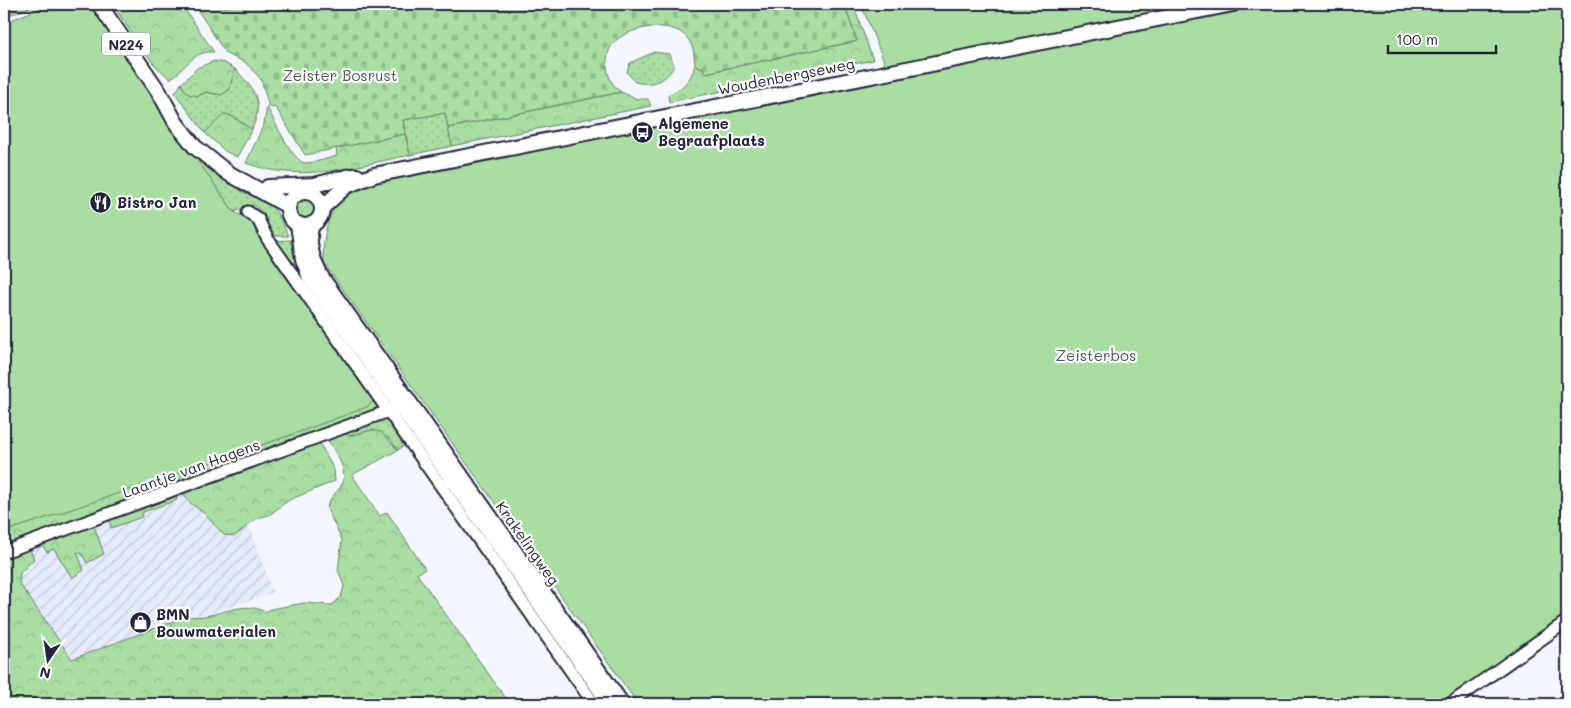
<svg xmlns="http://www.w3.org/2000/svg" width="1571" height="708" font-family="Mali,sans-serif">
	<defs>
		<pattern id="industrial-furrows" width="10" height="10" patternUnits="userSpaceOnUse" patternTransform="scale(1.25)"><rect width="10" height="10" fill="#e6ebfb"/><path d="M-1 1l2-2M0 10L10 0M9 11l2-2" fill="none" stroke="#c5c9d8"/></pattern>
		<pattern id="grass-dots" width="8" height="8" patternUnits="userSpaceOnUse" patternTransform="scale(1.25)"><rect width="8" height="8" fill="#a8dea1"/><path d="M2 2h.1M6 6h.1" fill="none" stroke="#90be8c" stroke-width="1.8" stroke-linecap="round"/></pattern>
		<pattern id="forest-crowns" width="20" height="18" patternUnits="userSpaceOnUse" patternTransform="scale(1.25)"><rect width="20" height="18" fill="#a8dea1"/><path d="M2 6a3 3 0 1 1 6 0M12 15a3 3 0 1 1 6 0" fill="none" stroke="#90be8c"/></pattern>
		<pattern id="cemetery-stones" width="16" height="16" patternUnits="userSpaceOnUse" patternTransform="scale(1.25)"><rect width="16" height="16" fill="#a8dea1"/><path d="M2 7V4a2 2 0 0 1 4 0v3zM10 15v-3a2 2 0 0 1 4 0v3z" fill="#90be8c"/></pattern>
	</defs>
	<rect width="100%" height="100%" fill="#f4f6fd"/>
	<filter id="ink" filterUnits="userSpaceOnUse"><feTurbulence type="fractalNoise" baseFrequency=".02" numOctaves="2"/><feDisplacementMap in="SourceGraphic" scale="10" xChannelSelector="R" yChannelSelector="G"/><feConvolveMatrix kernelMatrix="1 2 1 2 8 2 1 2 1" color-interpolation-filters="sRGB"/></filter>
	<g filter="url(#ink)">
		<path fill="url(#industrial-furrows)" d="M 190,489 L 251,530 L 273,593 L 72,657 L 4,565 L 4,556 Z"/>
		<g fill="url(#grass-dots)" stroke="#65806e">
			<path d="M 654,52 L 669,54 L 674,65 C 668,81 651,86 635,82 L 627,72 L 630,63 Z"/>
			<path d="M 235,69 C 255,89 264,102 252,129 C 242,125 233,114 224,114 L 205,133 L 175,93 L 181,84 L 184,89 L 198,96 L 206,92 L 221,95 L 229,90 Z"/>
			<path d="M 445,113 L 452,146 L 410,155 L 403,120 Z"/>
			<path d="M 200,159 C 222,179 255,186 274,209 C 280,216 284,227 288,236 L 269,236 L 264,213 L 254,205 L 234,212 L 197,161 Z"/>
			<circle cx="305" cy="209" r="11"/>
			<path d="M 290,240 L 298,265 L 343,334 L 271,241 Z"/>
			<path d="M 389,416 L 409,442 L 398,450 L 390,439 L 372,430 L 349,436 L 344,432 Z"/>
		</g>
		<g fill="url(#forest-crowns)" stroke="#65806e">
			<path d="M 18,4 L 39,4 L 4,17 L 4,9 Z"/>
			<path d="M 127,4 L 181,4 L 214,52 C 192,50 186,69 170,79 L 153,63 L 115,9 Z"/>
			<path d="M 844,4 L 853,4 L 873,60 L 669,102 L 668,95 C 683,88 691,81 695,65 L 703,68 L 705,73 L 857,41 Z"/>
			<path d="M 214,61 L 224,63 L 235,69 L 229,90 L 221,95 L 206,92 L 198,96 L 188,94 L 181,84 L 197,68 Z"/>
			<path d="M 621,92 L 637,99 L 648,99 L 651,106 L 452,146 L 448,128 Z"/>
			<path d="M 267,107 C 273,118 293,162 305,163 C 315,163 328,158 337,156 L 336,148 L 405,134 L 410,155 C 355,166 301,184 246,163 L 264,124 Z"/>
			<path d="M 224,114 C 233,114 242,125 252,129 L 237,157 L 225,151 L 205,133 Z"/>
			<path d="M 235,221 L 381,409 L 4,546 L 4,532 L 8,532 Z"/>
			<path d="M 372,430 L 381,432 L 398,450 L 352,475 L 380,516 L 387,512 L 425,569 L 417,574 L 510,704 L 4,704 L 4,556 L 29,547 L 34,559 L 20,573 L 19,583 L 72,659 L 188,616 C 212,621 242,598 265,612 L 271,609 L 304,603 L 332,605 L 341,597 L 344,586 L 338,570 L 342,540 L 327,509 C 328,500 334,495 339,489 C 352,474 335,452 327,439 L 344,432 L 349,436 Z"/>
			<path d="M 319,442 L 334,470 L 335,481 L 289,500 L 269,515 L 257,518 L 235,536 L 224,535 L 204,513 L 189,502 L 182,491 Z"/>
			<path d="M 175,494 L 177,500 L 143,512 L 142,517 L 111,528 L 109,518 Z"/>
			<path d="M 93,523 L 104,554 L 87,563 L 82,554 L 77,552 L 84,570 L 72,578 L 54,549 L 47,552 L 40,542 Z"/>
		</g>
		<path fill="url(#cemetery-stones)" stroke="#65806e" d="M 194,4 L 844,4 L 857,41 L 705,73 L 703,68 L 695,65 C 694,55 694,47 688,39 C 674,20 636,26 619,38 C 601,50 604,81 621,92 L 448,128 L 445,113 L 403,120 L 405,134 L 305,155 L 276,108 L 269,107 L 261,79 L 245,62 L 226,54 Z"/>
		<g fill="#a8dea1" stroke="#65806e">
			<path d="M 50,4 L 89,4 L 113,31 L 200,159 L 198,161 L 234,212 L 249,219 L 375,400 L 367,407 L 291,435 L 4,532 L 4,23 Z"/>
			<path d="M 861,4 L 1567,4 L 1567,620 L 1450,704 L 638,704 L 324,263 C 322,239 326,217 342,198 C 348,191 361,186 369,182 L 875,70 L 885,64 Z"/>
		</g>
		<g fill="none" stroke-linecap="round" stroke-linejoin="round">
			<defs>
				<g id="minor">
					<path d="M 248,212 L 258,219 L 267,238 L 594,704"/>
					<path d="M 4,552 L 394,409"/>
					<path d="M 1450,704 L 1567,621"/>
				</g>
				<g id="major">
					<path d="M 99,4 L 159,92 L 176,123 L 195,147 L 228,173 L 288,206"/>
					<path d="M 268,187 L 314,185 L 351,176 L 357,176"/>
					<circle cx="305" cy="209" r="17"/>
					<path d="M 322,208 L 346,186 L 374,175 L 1233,4"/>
					<path d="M 298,224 L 303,259 L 310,278 L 610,704"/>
					<path d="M 312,224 C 306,243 313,262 322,278 L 622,704"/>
				</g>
			</defs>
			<use href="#minor" stroke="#22223b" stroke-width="15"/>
			<use href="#major" stroke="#22223b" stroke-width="18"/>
			<use href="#minor" stroke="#fff" stroke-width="11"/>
			<use href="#major" stroke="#fff" stroke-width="14"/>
		</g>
	</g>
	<defs>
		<symbol id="bus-disc" viewBox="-11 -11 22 22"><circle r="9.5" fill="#22223b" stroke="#fff"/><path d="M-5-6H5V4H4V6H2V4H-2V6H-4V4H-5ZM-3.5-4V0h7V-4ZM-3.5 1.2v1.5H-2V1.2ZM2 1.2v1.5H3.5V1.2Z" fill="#fff"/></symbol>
		<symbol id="restaurant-disc" viewBox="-11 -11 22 22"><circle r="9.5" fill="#22223b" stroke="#fff"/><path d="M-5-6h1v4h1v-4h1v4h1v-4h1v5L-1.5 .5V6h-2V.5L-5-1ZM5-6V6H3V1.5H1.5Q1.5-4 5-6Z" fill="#fff"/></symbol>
		<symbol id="shop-disc" viewBox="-11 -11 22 22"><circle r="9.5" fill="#22223b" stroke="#fff"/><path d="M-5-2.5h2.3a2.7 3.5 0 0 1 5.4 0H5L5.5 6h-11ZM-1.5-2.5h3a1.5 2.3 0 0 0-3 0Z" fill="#fff"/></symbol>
	</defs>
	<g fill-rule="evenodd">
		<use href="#bus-disc" x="630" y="120" width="25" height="25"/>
		<use href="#restaurant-disc" x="88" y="190" width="25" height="25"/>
		<use href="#shop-disc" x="128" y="610" width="25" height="25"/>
	</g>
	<g text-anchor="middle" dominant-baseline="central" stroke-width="4.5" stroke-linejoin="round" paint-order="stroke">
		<rect fill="#fff" stroke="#646476" stroke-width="1" x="102" y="32.5" width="48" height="23" rx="4"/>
		<g font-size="14" font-weight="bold" fill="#22223b">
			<text x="126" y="44">N224</text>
		</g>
		<g font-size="15" fill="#4a5a5a" stroke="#fff">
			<text x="340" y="75">Zeister Bosrust</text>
			<text x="1096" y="355">Zeisterbos</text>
		</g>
		<g font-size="15" fill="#22223b" stroke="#fff">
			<text transform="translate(786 76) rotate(-11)">Woudenbergseweg</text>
			<text transform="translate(191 468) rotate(-20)">Laantje van Hagens</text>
			<text transform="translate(528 543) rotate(55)">Krakelingweg</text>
		</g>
		<g font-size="15" font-weight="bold" fill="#22223b" stroke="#fff" text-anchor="start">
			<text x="658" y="123">Algemene<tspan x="658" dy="17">Begraafplaats</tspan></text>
			<text x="117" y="202">Bistro Jan</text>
			<text x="156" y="614">BMN<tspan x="156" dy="17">Bouwmaterialen</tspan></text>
		</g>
	</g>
	<rect width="1571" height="708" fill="none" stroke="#fff" stroke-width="20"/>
	<rect x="10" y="10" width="1551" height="688" fill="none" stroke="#22223b" stroke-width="2" filter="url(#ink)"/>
	<g transform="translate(48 660) rotate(193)" stroke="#ffffff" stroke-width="4" paint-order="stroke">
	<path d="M0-4L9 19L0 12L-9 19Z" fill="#22223b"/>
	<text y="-8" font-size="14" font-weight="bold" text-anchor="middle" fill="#22223b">N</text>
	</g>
	<path d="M1388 45v8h108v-8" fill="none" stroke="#22223b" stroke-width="2.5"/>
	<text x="1396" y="45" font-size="15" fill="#22223b" stroke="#ffffff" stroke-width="4" paint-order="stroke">100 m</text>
</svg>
